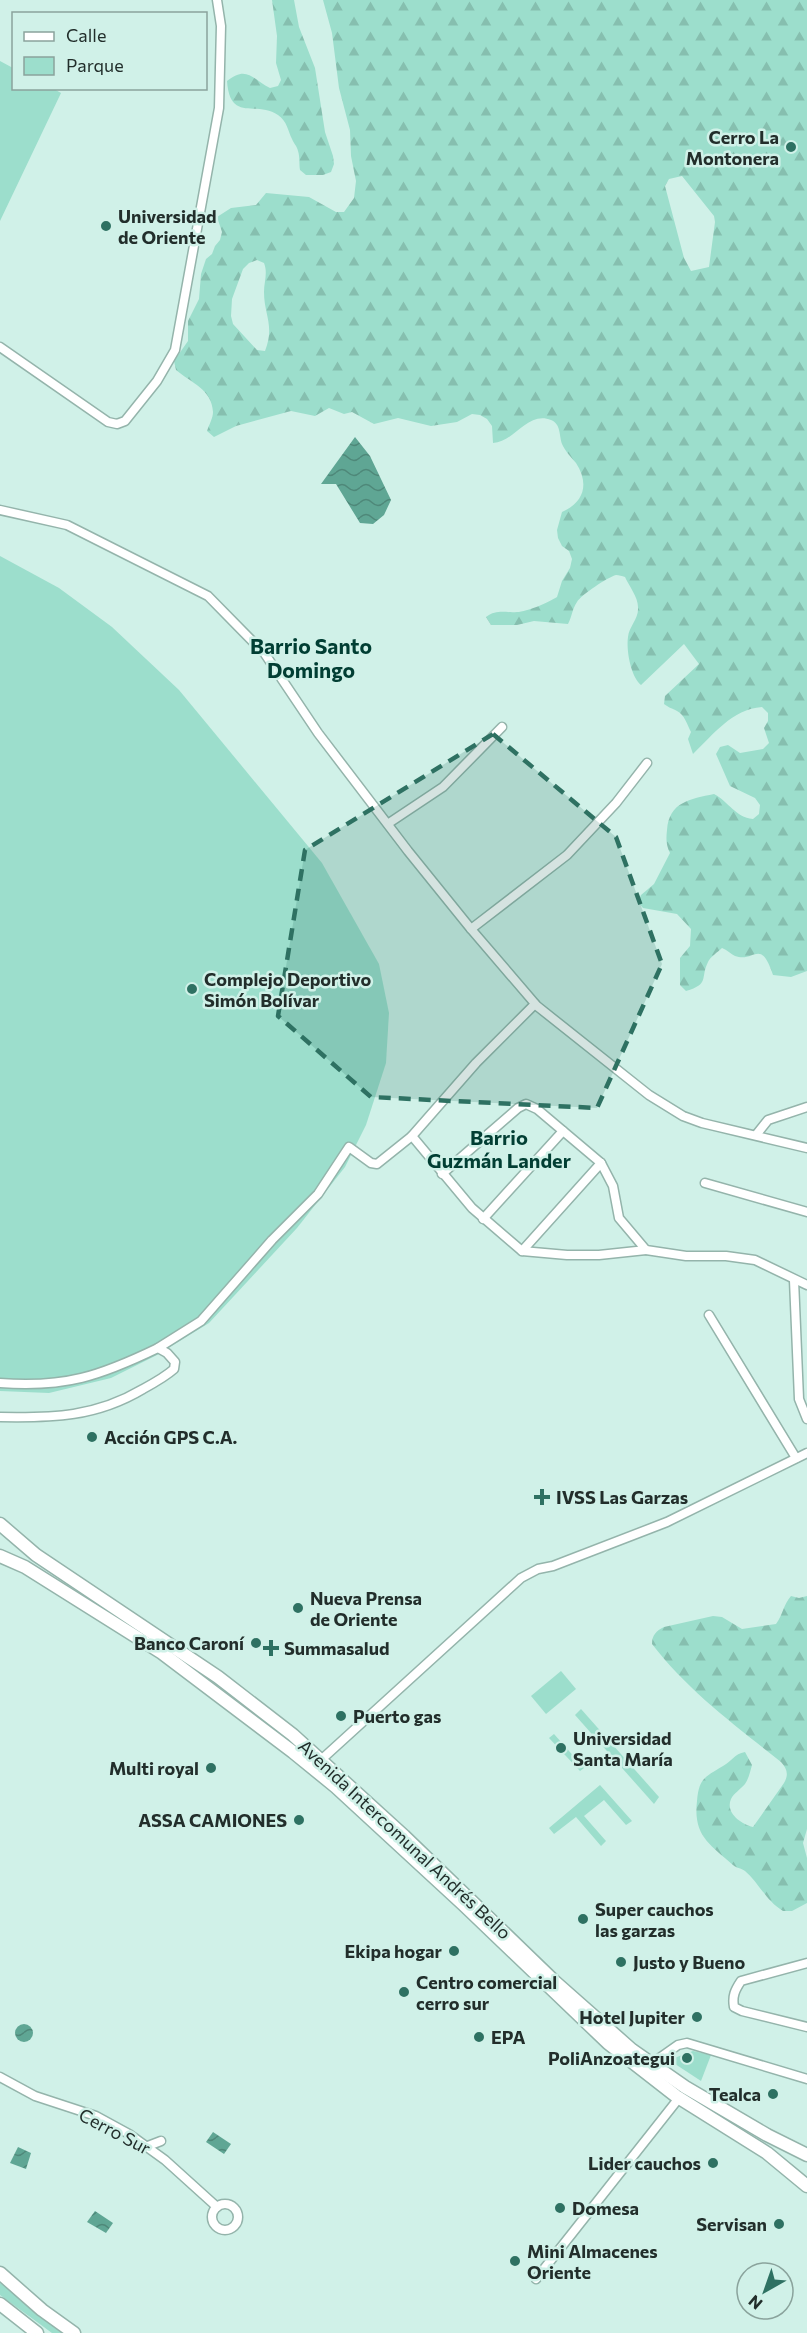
<svg xmlns="http://www.w3.org/2000/svg" width="807" height="2333" font-family="Commissioner,sans-serif">
	<defs>
		<pattern id="forest-firs" width="22" height="20" patternUnits="userSpaceOnUse" patternTransform="scale(1.5)"><rect width="22" height="20" fill="#9cdecc"/><path d="M5 1l3.5 6h-7zM16 11l3.5 6h-7z" fill="#86bfaf"/></pattern>
		<pattern id="water-waves" width="16" height="10" patternUnits="userSpaceOnUse" patternTransform="scale(1.5)"><rect width="16" height="10" fill="#5fa694"/><path d="M0 5q4-4 8 0t8 0" fill="none" stroke="#4e8879"/></pattern>
	</defs>
	<rect width="100%" height="100%" fill="#d0f1e8"/>
	<g fill="url(#forest-firs)" fill-rule="evenodd">
		<path d="M 272,0 L 294,0 L 299,27 L 315,68 L 325,132 L 333,156 L 334,164 L 331,172 L 323,175 L 306,175 L 300,170 C 299,164 300,157 298,151 C 297,146 294,144 292,139 C 288,131 287,121 278,115 C 256,100 230,123 227,81 C 247,65 252,79 270,88 L 278,86 L 281,80 L 276,63 L 277,36 Z"/>
		<path d="M 323,0 L 807,0 L 807,971 L 791,977 L 773,975 C 760,937 755,963 735,956 C 731,954 727,950 722,948 C 718,952 710,957 708,962 C 700,978 710,984 686,991 L 680,985 L 680,958 L 690,946 L 691,929 L 677,914 L 643,908 L 638,902 L 641,895 L 654,884 L 670,853 C 666,845 666,839 667,830 C 669,802 690,799 714,794 C 729,802 735,817 753,819 L 759,814 L 760,805 L 755,798 L 730,786 L 716,754 L 720,747 L 728,745 L 740,753 L 763,749 L 769,743 L 764,728 L 768,721 L 768,713 L 762,707 C 732,709 713,735 693,754 L 688,739 L 691,732 C 687,725 685,715 677,711 C 672,708 669,708 664,704 L 665,696 L 699,664 L 684,644 L 641,685 C 631,677 626,650 628,637 C 629,626 639,619 638,607 C 638,597 629,586 625,577 C 622,576 619,575 616,575 C 608,577 581,595 577,602 C 572,609 572,617 568,624 L 534,621 L 517,625 L 491,625 L 486,617 C 497,609 505,613 517,612 C 527,612 549,602 557,597 L 562,581 L 570,568 L 572,559 L 569,551 L 562,546 L 558,538 L 557,530 L 562,512 C 585,502 589,483 576,463 C 571,457 565,451 562,444 C 559,435 561,424 551,420 C 527,411 515,442 493,443 L 492,426 L 487,419 L 480,415 L 472,414 L 457,422 L 431,426 L 398,418 L 374,424 L 352,412 L 344,414 L 329,408 L 315,416 L 291,411 L 236,426 L 214,437 L 207,431 C 209,425 213,418 213,412 C 212,389 191,383 176,370 L 174,361 L 188,341 L 188,321 L 199,299 L 201,274 L 206,259 L 212,254 L 215,246 L 220,240 L 222,232 L 217,217 L 231,208 L 256,205 L 266,193 L 309,197 L 336,212 L 344,212 L 354,198 L 356,181 L 351,156 L 350,130 L 339,88 L 332,33 ZM 682,176 L 714,216 L 715,222 L 709,267 L 691,271 L 684,258 L 665,186 L 669,179 ZM 257,260 L 264,263 C 268,273 264,282 264,292 C 264,315 275,326 265,351 L 257,350 L 233,324 L 231,316 L 232,299 L 243,269 L 249,263 Z"/>
		<path d="M 791,1596 L 799,1598 L 807,1596 L 807,1829 L 803,1843 L 807,1858 L 807,1903 L 792,1911 L 783,1911 C 766,1901 759,1883 745,1871 C 741,1868 736,1868 733,1865 C 709,1844 693,1835 697,1801 C 699,1778 705,1777 723,1766 C 732,1761 734,1754 745,1752 L 752,1765 C 750,1772 749,1778 745,1784 C 741,1789 734,1793 731,1799 C 725,1813 741,1824 753,1827 L 784,1783 C 789,1774 787,1769 781,1762 C 736,1726 688,1691 652,1644 C 652,1635 656,1631 664,1627 L 713,1616 L 722,1617 L 742,1629 L 776,1624 C 783,1615 783,1605 791,1596 Z"/>
	</g>
	<g fill="#9cdecc">
		<path d="M 0,61 L 13,68 L 14,88 L 54,89 L 61,93 L 0,221 Z"/>
		<path d="M 0,556 L 59,588 L 112,627 L 179,690 L 322,863 L 379,964 L 389,1013 L 386,1063 L 366,1125 L 345,1167 L 297,1228 L 209,1323 L 157,1355 L 111,1378 L 49,1393 L 0,1391 Z"/>
		<path d="M 561,1671 L 576,1689 L 546,1714 L 531,1696 Z"/>
		<path d="M 581,1709 L 659,1797 L 654,1804 L 575,1715 Z"/>
		<path d="M 554,1734 L 584,1768 L 580,1771 L 549,1738 Z"/>
		<path d="M 600,1785 L 632,1821 L 626,1825 L 604,1800 L 584,1816 L 606,1841 L 601,1846 L 576,1817 L 554,1834 L 549,1828 Z"/>
		<path d="M 693,2051 L 711,2055 L 701,2081 L 669,2060 Z"/>
		<path d="M 0,2283 L 68,2333 L 52,2333 L 0,2295 Z"/>
	</g>
	<g fill="url(#water-waves)">
		<path d="M 355,437 L 370,456 L 391,500 L 384,515 L 373,524 L 360,523 L 336,484 L 321,484 Z"/>
		<circle cx="24" cy="2033" r="9"/>
		<path d="M 213,2132 L 231,2144 L 224,2154 L 206,2142 Z"/>
		<path d="M 18,2147 L 31,2153 L 26,2169 L 10,2163 Z"/>
		<path d="M 95,2211 L 113,2223 L 106,2233 L 87,2222 Z"/>
	</g>
	<g fill="none" stroke-linecap="round" stroke-linejoin="round">
		<defs>
			<g id="minor">
				<path d="M 0,347 L 108,422 L 117,424 L 125,421 L 157,381 L 175,350 L 219,108 L 221,26 L 217,0"/>
				<path d="M 0,510 L 67,525 L 208,596 L 265,654 L 318,733 L 408,851 L 471,929 L 537,1006 L 649,1095 L 683,1116 L 702,1123 L 807,1148"/>
				<path d="M 389,823 L 443,787 L 502,727"/>
				<path d="M 471,929 L 567,855 L 616,803 L 647,763"/>
				<path d="M 535,1004 L 476,1063 L 412,1136 L 472,1208 L 522,1251 L 567,1255 L 599,1255 L 646,1250"/>
				<path d="M 756,1135 L 768,1120 L 807,1107"/>
				<path d="M 601,1163 L 613,1186 L 619,1218 L 646,1250 L 686,1256 L 726,1256 L 755,1260 L 807,1285"/>
				<path d="M 442,1174 L 518,1108 L 526,1104 L 537,1109 L 601,1163 L 522,1251"/>
				<path d="M 705,1183 L 807,1212"/>
				<path d="M 483,1219 L 563,1131"/>
				<path d="M 794,1280 L 799,1399 L 807,1419"/>
				<path d="M 709,1315 L 796,1458"/>
				<path d="M 158,1348 L 201,1321 L 272,1240 L 318,1194 L 349,1147 L 371,1163 L 377,1164 L 412,1136"/>
				<path d="M 0,1383 C 65,1388 100,1376 158,1348 L 167,1353 L 175,1362 L 174,1369 C 165,1377 154,1383 143,1389 C 96,1417 53,1418 0,1417"/>
				<path d="M 322,1759 L 521,1578 L 538,1569 L 553,1566 L 667,1522 L 807,1453"/>
				<path d="M 807,1963 L 741,1981 C 735,1990 732,1996 734,2007 L 742,2011 L 807,2027"/>
				<path d="M 651,2064 L 678,2045 L 687,2043 L 807,2079"/>
				<path d="M 0,2077 L 35,2096 L 96,2116 L 129,2134 L 165,2160 L 217,2207"/>
				<path d="M 148,2146 L 161,2141"/>
				<circle cx="225" cy="2217" r="13"/>
				<path d="M 536,2279 L 679,2098"/>
			</g>
			<g id="secondary">
				<path d="M 0,1524 L 36,1555 L 218,1677 L 293,1735 L 404,1836 L 554,1981 L 632,2050 L 685,2087 L 767,2135 L 807,2155"/>
				<path d="M 0,1556 L 25,1567 L 162,1653 L 293,1752 L 336,1787 L 464,1905 L 608,2043 L 676,2096 L 767,2153 L 807,2186"/>
				<path d="M 0,2273 L 42,2310 L 74,2333"/>
				<path d="M 0,2304 L 37,2333"/>
			</g>
		</defs>
		<use href="#minor" stroke="#94b4ab" stroke-width="11"/>
		<use href="#secondary" stroke="#94b4ab" stroke-width="15"/>
		<use href="#minor" stroke="#fff" stroke-width="8"/>
		<use href="#secondary" stroke="#fff" stroke-width="12"/>
	</g>
	<path fill="#2e7162" fill-opacity="0.2" stroke="#2e7162" stroke-width="4.5" stroke-dasharray="12 8" stroke-linejoin="round" d="M 493,734 L 616,837 L 662,964 L 597,1108 L 371,1097 L 278,1016 L 305,850 Z"/>
	<g fill="#2e7162" stroke="#d0f1e8" stroke-width="2">
		<circle cx="791" cy="147" r="6"/>
		<circle cx="106" cy="226" r="6"/>
		<circle cx="192" cy="989" r="6"/>
		<circle cx="92" cy="1437" r="6"/>
		<path d="M539 1488h6v6h6v6h-6v6h-6v-6h-6v-6h6z"/>
		<circle cx="298" cy="1608" r="6"/>
		<circle cx="256" cy="1643" r="6"/>
		<path d="M268 1639h6v6h6v6h-6v6h-6v-6h-6v-6h6z"/>
		<circle cx="341" cy="1716" r="6"/>
		<circle cx="561" cy="1748" r="6"/>
		<circle cx="211" cy="1768" r="6"/>
		<circle cx="299" cy="1820" r="6"/>
		<circle cx="583" cy="1919" r="6"/>
		<circle cx="454" cy="1951" r="6"/>
		<circle cx="621" cy="1962" r="6"/>
		<circle cx="404" cy="1992" r="6"/>
		<circle cx="697" cy="2017" r="6"/>
		<circle cx="479" cy="2037" r="6"/>
		<circle cx="687" cy="2058" r="6"/>
		<circle cx="773" cy="2094" r="6"/>
		<circle cx="713" cy="2163" r="6"/>
		<circle cx="560" cy="2208" r="6"/>
		<circle cx="779" cy="2224" r="6"/>
		<circle cx="515" cy="2261" r="6"/>
	</g>
	<g text-anchor="middle" dominant-baseline="central" stroke-width="5" stroke-linejoin="round" paint-order="stroke">
		<g font-size="18" font-weight="bold" fill="#222e2b" stroke="#d0f1e8" text-anchor="start">
			<text x="779" y="137" text-anchor="end">Cerro La<tspan x="779" dy="21">Montonera</tspan></text>
			<text x="118" y="216">Universidad<tspan x="118" dy="21">de Oriente</tspan></text>
			<text x="204" y="979">Complejo Deportivo<tspan x="204" dy="21">Simón Bolívar</tspan></text>
			<text x="104" y="1437">Acción GPS C.A.</text>
			<text x="556" y="1497">IVSS Las Garzas</text>
			<text x="310" y="1598">Nueva Prensa<tspan x="310" dy="21">de Oriente</tspan></text>
			<text x="244" y="1643" text-anchor="end">Banco Caroní</text>
			<text x="284" y="1648">Summasalud</text>
			<text x="353" y="1716">Puerto gas</text>
			<text x="573" y="1738">Universidad<tspan x="573" dy="21">Santa María</tspan></text>
			<text x="199" y="1768" text-anchor="end">Multi royal</text>
			<text x="287" y="1820" text-anchor="end">ASSA CAMIONES</text>
			<text x="595" y="1909">Super cauchos<tspan x="595" dy="21">las garzas</tspan></text>
			<text x="442" y="1951" text-anchor="end">Ekipa hogar</text>
			<text x="633" y="1962">Justo y Bueno</text>
			<text x="416" y="1982">Centro comercial<tspan x="416" dy="21">cerro sur</tspan></text>
			<text x="685" y="2017" text-anchor="end">Hotel Jupiter</text>
			<text x="491" y="2037">EPA</text>
			<text x="675" y="2058" text-anchor="end">PoliAnzoategui</text>
			<text x="761" y="2094" text-anchor="end">Tealca</text>
			<text x="701" y="2163" text-anchor="end">Lider cauchos</text>
			<text x="572" y="2208">Domesa</text>
			<text x="767" y="2224" text-anchor="end">Servisan</text>
			<text x="527" y="2251">Mini Almacenes<tspan x="527" dy="21">Oriente</tspan></text>
		</g>
		<g font-size="18" fill="#222e2b" stroke="#d0f1e8">
			<text transform="translate(405 1839) rotate(43)">Avenida Intercomunal Andrés Bello</text>
			<text transform="translate(115 2131) rotate(28)">Cerro Sur</text>
		</g>
		<g font-size="20" font-weight="bold" fill="#013e33" stroke="#d0f1e8">
			<text x="499" y="1137">Barrio<tspan x="499" dy="23">Guzmán Lander</tspan></text>
		</g>
		<g font-size="21" font-weight="bold" fill="#013e33" stroke="#d0f1e8">
			<text x="311" y="645">Barrio Santo<tspan x="311" dy="24">Domingo</tspan></text>
		</g>
	</g>
	<rect x="12" y="12" width="195" height="78" fill="#d0f1e8" stroke="#8aa39c" stroke-width="1.5"/>
	<rect x="24" y="32" width="30" height="9" fill="#ffffff" stroke="#8aa39c" stroke-width="1.5"/>
	<text x="66" y="42" font-size="18" fill="#222e2b">Calle</text>
	<rect x="24" y="57" width="30" height="18" fill="#9cdecc" stroke="#8aa39c" stroke-width="1.5"/>
	<text x="66" y="72" font-size="18" fill="#222e2b">Parque</text>
	<g transform="translate(765 2291) rotate(220)"><circle r="28" fill="#d0f1e8" stroke="#8aa39c" stroke-width="1.5"/>
	<path d="M0-4.5L10 22L0 15L-10 22Z" fill="#2e7162"/>
	<text y="-9" font-size="16" font-weight="bold" text-anchor="middle" fill="#222e2b">N</text>
	</g>
</svg>
